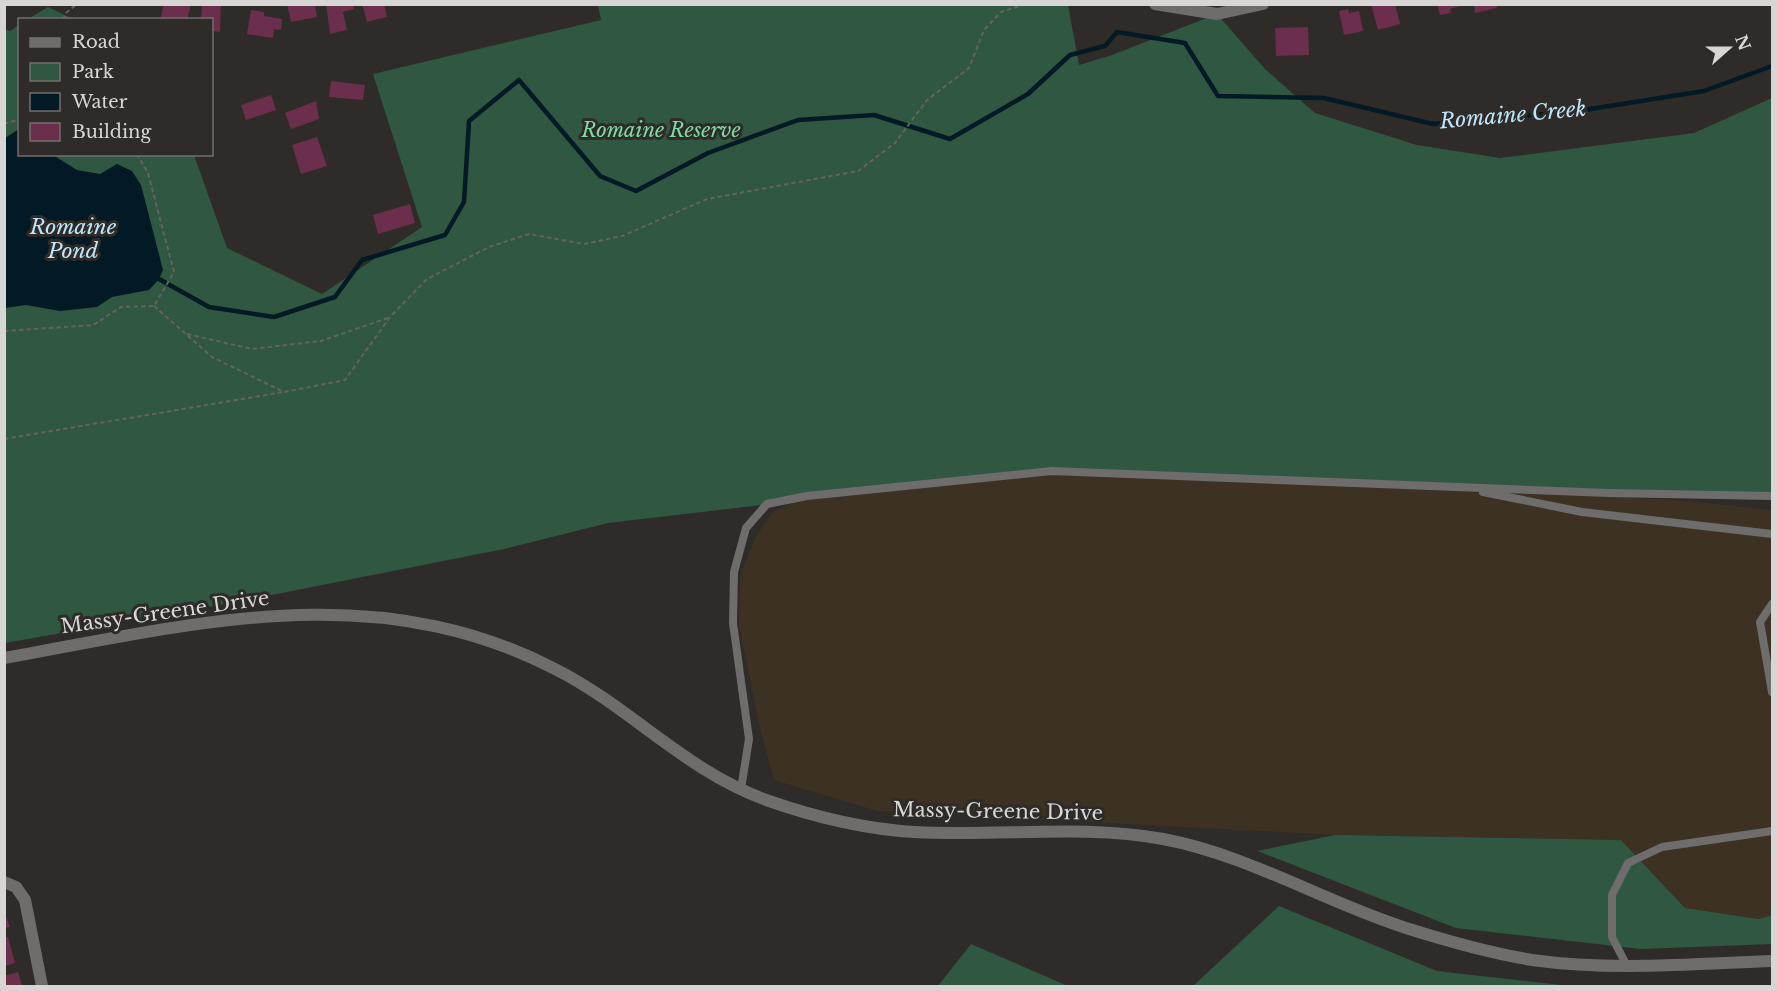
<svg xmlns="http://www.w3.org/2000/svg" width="1777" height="991" font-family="'Libre Baskerville',serif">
	<rect width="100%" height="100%" fill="#2e2b28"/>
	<path fill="#3c3122" d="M 1052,471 L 1462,487 L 1688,501 L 1772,510 L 1772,915 L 1759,919 L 1685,908 L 1621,840 L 1335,835 L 877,811 L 774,780 L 759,724 L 739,625 L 740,576 L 756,536 L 773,512 L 807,496 Z"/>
	<g fill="#305741">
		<path d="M 598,5 L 1068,5 L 1079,65 L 1112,55 L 1217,14 L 1265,69 L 1315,113 L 1417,145 L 1500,158 L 1694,133 L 1772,98 L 1772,496 L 1052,471 L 608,523 L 504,549 L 242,601 L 5,643 L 5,29 L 10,31 L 19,25 L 20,154 L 194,155 L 227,248 L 322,294 L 422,227 L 373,74 L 601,20 Z"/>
		<path d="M 48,7 L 73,19 L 28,19 Z"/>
		<path d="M 1335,835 L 1621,840 L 1685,908 L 1759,919 L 1772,915 L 1772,944 L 1641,949 L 1456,928 L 1257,851 Z"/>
		<path d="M 1279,906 L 1437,971 L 1570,986 L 1193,986 Z"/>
		<path d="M 971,944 L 1068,986 L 938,986 Z"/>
	</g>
	<path fill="#021a25" d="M 19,129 L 20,154 L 53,155 L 77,170 L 100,174 L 117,164 L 132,171 L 141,185 L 163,270 L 159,279 L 149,290 L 112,297 L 97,307 L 60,311 L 26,305 L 5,308 L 5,138 Z"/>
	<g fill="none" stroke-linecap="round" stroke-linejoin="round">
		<path stroke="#021a25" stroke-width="4.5" d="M 159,279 L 209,307 L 274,317 L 335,297 L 362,260 L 445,235 L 464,202 L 469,121 L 519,80 L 600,176 L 636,191 L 708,153 L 798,120 L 874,115 L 950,139 L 1028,94 L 1070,55 L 1105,46 L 1117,32 L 1185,43 L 1218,96 L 1324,98 L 1433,124 L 1578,111 L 1704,91 L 1772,66"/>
	</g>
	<g fill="#6b2f4d">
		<path d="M 164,4 L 191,4 L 187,20 L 176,17 L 176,20 L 160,20 Z"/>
		<path d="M 202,4 L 221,4 L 220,32 L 212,31 L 212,20 L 201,20 Z"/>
		<path d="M 287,4 L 315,4 L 317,17 L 291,22 Z"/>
		<path d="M 326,4 L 353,4 L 354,9 L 343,12 L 347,30 L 330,34 Z"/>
		<path d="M 362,4 L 384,4 L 387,17 L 367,22 Z"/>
		<path d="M 1371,4 L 1395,4 L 1400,24 L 1378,30 Z"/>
		<path d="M 1437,4 L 1464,4 L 1464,5 L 1450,9 L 1451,13 L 1440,15 Z"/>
		<path d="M 1474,4 L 1496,4 L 1497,8 L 1475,13 Z"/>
		<path d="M 1348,9 L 1349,13 L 1359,11 L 1363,31 L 1344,35 L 1339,11 Z"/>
		<path d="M 251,10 L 264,12 L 264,16 L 282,19 L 281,30 L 274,29 L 273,38 L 247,34 Z"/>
		<path d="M 1308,27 L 1309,55 L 1276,56 L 1275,28 Z"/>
		<path d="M 331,81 L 365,85 L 363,100 L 329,97 Z"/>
		<path d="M 271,95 L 276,110 L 246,120 L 241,105 Z"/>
		<path d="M 316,101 L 319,119 L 291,129 L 285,113 Z"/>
		<path d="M 317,137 L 327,166 L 301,174 L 292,145 Z"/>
		<path d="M 410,204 L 415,223 L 378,234 L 373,215 Z"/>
		<path d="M 4,912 L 10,927 L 4,928 Z"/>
		<path d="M 8,937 L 15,963 L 4,966 L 4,938 Z"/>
		<path d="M 18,972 L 22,986 L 4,986 L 4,976 Z"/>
	</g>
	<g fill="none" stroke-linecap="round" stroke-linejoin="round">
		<g stroke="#656260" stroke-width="2" stroke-dasharray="4.5 3" stroke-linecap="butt">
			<path d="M 63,20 L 66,13 L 77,4"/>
			<path d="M 4,124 L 20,119"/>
			<path d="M 154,306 L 212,357 L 284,392 L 345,380 L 390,317 L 427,279 L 489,247 L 529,234 L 584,244 L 622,236 L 707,199 L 858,171 L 895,143 L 927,100 L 969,68 L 984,30 L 1001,12 L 1026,4"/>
			<path d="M 4,331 L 93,325 L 121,307 L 154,306 L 174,272 L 148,173 L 137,154"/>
			<path d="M 187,334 L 252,349 L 321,341 L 388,318"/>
			<path d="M 4,439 L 284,392"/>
		</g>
		<g stroke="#6f6c6c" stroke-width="8">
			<path d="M 1483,492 L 1582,512 L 1772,534"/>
			<path d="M 1772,604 L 1760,622 L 1772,692"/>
			<path d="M 741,789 L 749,739 L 733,623 L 734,572 L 746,528 L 767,504 L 807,496 L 1052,471 L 1608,493 L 1772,496"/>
			<path d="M 1627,966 L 1612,937 L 1612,895 L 1628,863 L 1662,847 L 1772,831"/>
		</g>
		<g stroke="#6f6c6c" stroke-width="12">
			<path d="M 1155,4 L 1217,14 L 1263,4"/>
			<path d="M 4,658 C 194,624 375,575 557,670 C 633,709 685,771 769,801 C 815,817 865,829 914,832 C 997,837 1080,824 1163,839 C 1249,855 1324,902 1406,928 C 1447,941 1490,953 1532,960 C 1611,971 1693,964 1772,961"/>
			<path d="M 4,882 L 16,887 L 25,900 L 42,986"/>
		</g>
	</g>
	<g text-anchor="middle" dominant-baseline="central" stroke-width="6" stroke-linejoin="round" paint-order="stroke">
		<g font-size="20" font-style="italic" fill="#7adda5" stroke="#2e2b28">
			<text x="661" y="130">Romaine Reserve</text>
		</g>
		<g font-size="20" fill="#d7d6d4" stroke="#2e2b28">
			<text transform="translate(165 612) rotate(-8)">Massy-Greene Drive</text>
			<text transform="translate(998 811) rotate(1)">Massy-Greene Drive</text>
		</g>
		<g font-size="21" font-style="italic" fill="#bee5fa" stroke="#2e2b28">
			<text transform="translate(1513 115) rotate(-5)">Romaine Creek</text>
			<text x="73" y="227">Romaine<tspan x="73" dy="24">Pond</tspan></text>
		</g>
	</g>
	<rect width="1777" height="991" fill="none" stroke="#d7d6d4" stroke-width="12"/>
	<rect x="18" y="18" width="195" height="138" fill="#2e2b28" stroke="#726f6d" stroke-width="1.5"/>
	<rect x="30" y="38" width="30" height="9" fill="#6f6c6c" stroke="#726f6d" stroke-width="1.5"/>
	<text x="72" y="48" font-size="18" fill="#d7d6d4">Road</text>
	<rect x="30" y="63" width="30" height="18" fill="#305741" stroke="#726f6d" stroke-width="1.5"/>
	<text x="72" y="78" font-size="18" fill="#d7d6d4">Park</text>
	<rect x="30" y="93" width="30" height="18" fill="#021a25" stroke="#726f6d" stroke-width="1.5"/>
	<text x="72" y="108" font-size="18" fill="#d7d6d4">Water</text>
	<rect x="30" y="123" width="30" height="18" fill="#6b2f4d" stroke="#726f6d" stroke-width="1.5"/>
	<text x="72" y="138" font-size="18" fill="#d7d6d4">Building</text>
	<g transform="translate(1729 48) rotate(69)" stroke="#2e2b28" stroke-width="4.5" paint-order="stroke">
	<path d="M0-4.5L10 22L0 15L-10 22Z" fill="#d7d6d4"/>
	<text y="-9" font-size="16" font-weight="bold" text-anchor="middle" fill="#d7d6d4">N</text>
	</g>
</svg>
